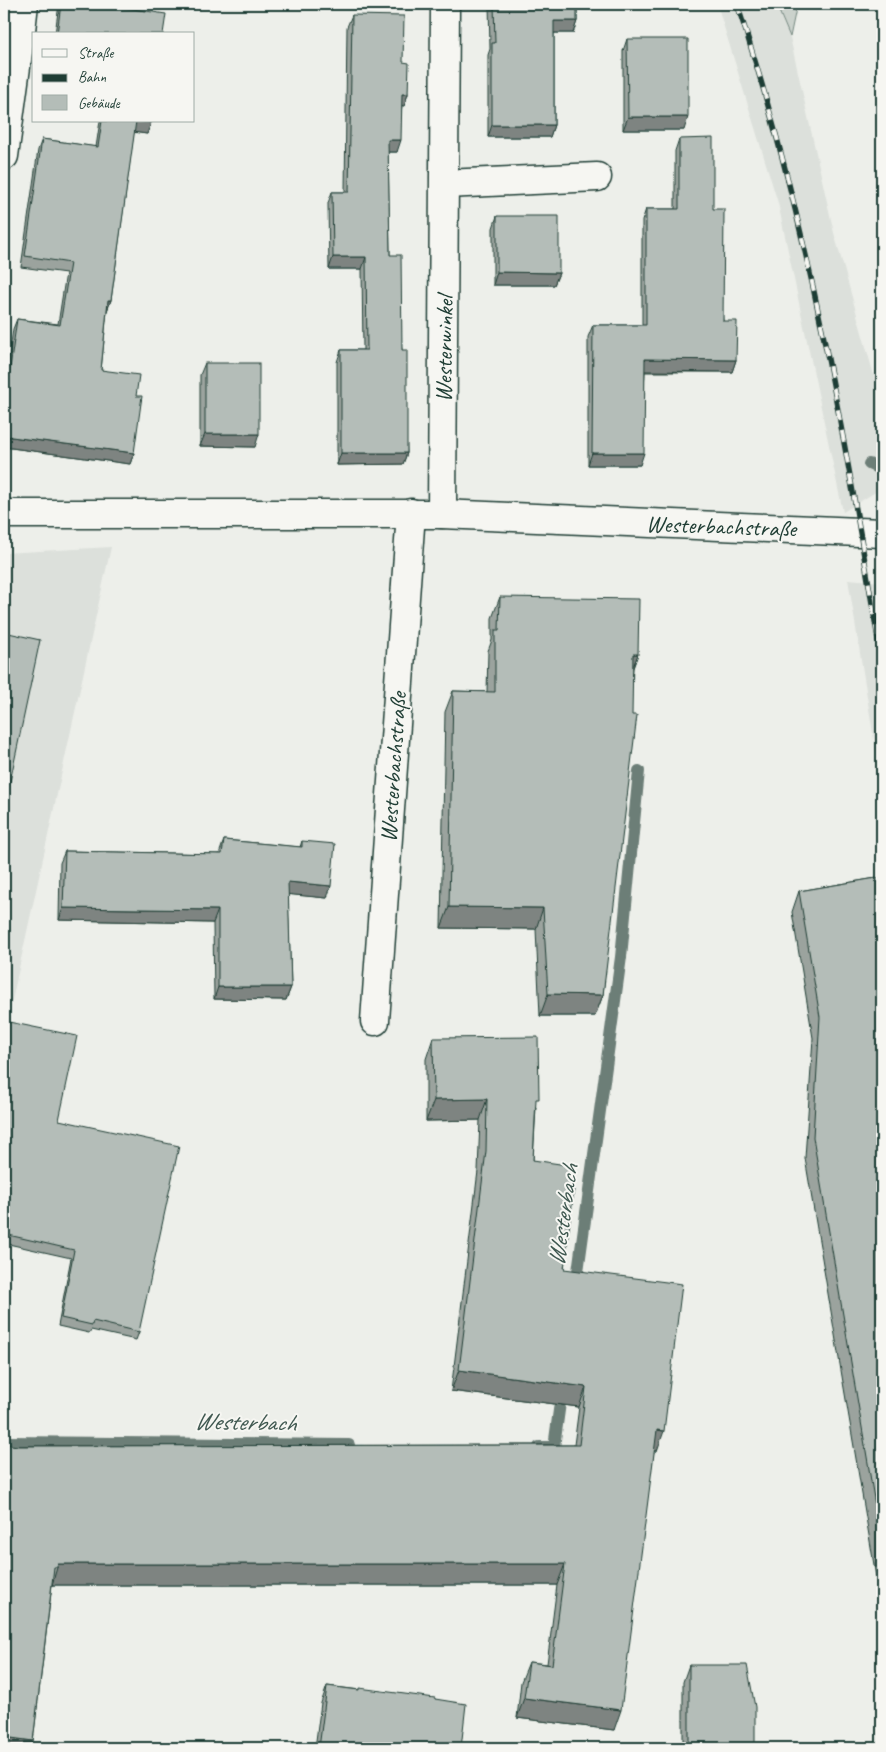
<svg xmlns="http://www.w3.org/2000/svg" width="886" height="1752" font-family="Caveat,sans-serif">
	<rect width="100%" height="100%" fill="#edefea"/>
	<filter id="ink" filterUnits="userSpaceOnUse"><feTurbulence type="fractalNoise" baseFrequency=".02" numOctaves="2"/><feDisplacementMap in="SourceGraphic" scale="10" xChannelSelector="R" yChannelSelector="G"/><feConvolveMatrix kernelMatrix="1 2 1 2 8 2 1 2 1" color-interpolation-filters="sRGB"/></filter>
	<g filter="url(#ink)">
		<g fill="#dce0db">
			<path d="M 717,4 L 776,4 L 790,37 L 834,233 L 882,404 L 882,488 L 843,512 L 778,203 Z"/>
			<path d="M 111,547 L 4,1037 L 4,553 Z"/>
			<path d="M 848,579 L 882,582 L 882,789 Z"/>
		</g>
		<path fill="#cbd2cc" stroke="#758880" d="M 776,4 L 797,4 L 790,37 Z"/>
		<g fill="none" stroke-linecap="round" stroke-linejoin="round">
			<g stroke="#6c7e77" stroke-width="12">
				<path d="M 869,464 L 882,470"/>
				<path d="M 576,1286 L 621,957 L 639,771"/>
				<path d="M 4,1442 L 349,1445"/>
				<path d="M 539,1447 L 554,1447 L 562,1388"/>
			</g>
			<defs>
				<g id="minor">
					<path d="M 4,29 L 21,30 L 4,156"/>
					<path d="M 21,30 L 24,4"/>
					<path d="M 445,184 L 597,177"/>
					<path d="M 442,514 L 445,4"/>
					<path d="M 375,1021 L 411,513"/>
				</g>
				<path id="secondary" d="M 4,514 L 442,514 L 882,533"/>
			</defs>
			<use href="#minor" stroke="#1f3d34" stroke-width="31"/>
			<use href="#secondary" stroke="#1f3d34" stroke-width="31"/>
			<use href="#minor" stroke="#f6f6f2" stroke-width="28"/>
			<use href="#secondary" stroke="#f6f6f2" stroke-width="28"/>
			<defs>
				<path id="rail" d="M 737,4 C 808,218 845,441 882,663"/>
			</defs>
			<use href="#rail" stroke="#1f3d34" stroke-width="5.5"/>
			<use href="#rail" stroke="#f6f6f2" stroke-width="4" stroke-dasharray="11" stroke-linecap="butt"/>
		</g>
		<g fill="#9ba39e" stroke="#1f3d34">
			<path d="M 59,4 L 106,4 L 106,5 L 163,34 L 55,34 Z"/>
			<path d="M 489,4 L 577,4 L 577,21 L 573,33 L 554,33 L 554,125 L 550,137 L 488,137 L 488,55 L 490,49 Z"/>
			<path d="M 352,15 L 403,62 L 408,94 L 404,106 L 402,105 L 397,152 L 388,152 L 390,255 L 402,350 L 407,453 L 403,464 L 337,465 L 337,362 L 341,350 L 363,350 L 362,269 L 329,269 L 328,203 L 332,192 L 345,192 L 347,27 Z"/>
			<path d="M 627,39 L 684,130 L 623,130 L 623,51 Z"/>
			<path d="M 100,121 L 151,121 L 147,134 L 134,132 L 111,300 L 107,311 L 101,370 L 136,396 L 134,453 L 130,464 L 4,447 L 4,393 L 13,329 L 17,319 L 58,324 L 66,273 L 21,267 L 38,150 L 42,139 L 96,147 Z"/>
			<path d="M 679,139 L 713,209 L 723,321 L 736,360 L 732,372 L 645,372 L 640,465 L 588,465 L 588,337 L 593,325 L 642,325 L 642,221 L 646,209 L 675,209 L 675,151 Z"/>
			<path d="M 497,216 L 559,273 L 554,285 L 493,285 L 493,228 Z"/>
			<path d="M 205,363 L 255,447 L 200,446 L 200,375 Z"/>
			<path d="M 500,597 L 638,654 L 633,668 L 603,995 L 595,1016 L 540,1016 L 536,929 L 441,928 L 445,712 L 453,691 L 487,692 L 488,651 L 492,640 L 492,618 Z"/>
			<path d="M 224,840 L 300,847 L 302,841 L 327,898 L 288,894 L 291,987 L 286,1000 L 214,999 L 213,923 L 59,920 L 60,863 L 65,851 L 219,854 Z"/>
			<path d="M 882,877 L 882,1612 L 805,1158 L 813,1038 L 792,912 L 799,891 Z"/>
			<path d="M 4,1021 L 59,1120 L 139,1332 L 136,1340 L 91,1330 L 89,1333 L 58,1326 L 71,1258 L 4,1243 Z"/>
			<path d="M 433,1038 L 536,1107 L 533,1160 L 570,1190 L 564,1269 L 657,1451 L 654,1451 L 614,1730 L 517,1718 L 521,1682 L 529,1662 L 547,1664 L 557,1585 L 52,1585 L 33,1741 L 30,1748 L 4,1748 L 18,1446 L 574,1445 L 579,1407 L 451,1391 L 478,1171 L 480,1120 L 426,1121 L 426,1059 Z"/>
			<path d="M 689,1665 L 755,1748 L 683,1748 L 683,1682 Z"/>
			<path d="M 327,1686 L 435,1699 L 461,1748 L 315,1748 L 321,1703 Z"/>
		</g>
		<g fill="#7e8481" stroke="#1f3d34">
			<path d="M 554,21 L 577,21 L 573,33 L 550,33 Z"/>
			<path d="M 402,94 L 408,94 L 404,106 L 398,105 Z"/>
			<path d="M 628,117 L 688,117 L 684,130 L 623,130 Z"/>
			<path d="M 136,121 L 151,123 L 147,134 L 132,132 Z"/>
			<path d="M 492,125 L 554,125 L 550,137 L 488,137 Z"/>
			<path d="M 388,140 L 401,140 L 397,152 L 384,152 Z"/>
			<path d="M 333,257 L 366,257 L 362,269 L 329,269 Z"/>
			<path d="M 497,272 L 559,273 L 554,285 L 493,285 Z"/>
			<path d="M 108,300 L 111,300 L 107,311 Z"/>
			<path d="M 645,359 L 736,360 L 732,372 L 641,371 Z"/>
			<path d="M 205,434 L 259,434 L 255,447 L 200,446 Z"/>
			<path d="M 4,436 L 134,453 L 130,464 L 4,447 Z"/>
			<path d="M 341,453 L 407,453 L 403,464 L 337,465 Z"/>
			<path d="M 592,453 L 644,453 L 640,465 L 588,465 Z"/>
			<path d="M 633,654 L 638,654 L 630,675 Z"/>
			<path d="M 288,882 L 331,886 L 327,898 L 283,894 Z"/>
			<path d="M 449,907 L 543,908 L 536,929 L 441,928 Z"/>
			<path d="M 63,908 L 218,910 L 213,923 L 59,920 Z"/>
			<path d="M 218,987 L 291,987 L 286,1000 L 214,999 Z"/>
			<path d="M 548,994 L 603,995 L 595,1016 L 540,1016 Z"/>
			<path d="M 487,1099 L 480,1120 L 426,1121 L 434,1100 Z"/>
			<path d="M 459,1370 L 586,1387 L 579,1407 L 451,1391 Z"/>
			<path d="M 657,1430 L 664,1431 L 657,1451 L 650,1451 Z"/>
			<path d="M 58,1564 L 565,1564 L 557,1585 L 52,1585 Z"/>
			<path d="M 524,1698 L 621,1710 L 614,1730 L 517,1718 Z"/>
			<path d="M 4,1737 L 33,1741 L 30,1748 L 4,1748 Z"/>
		</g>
		<g fill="#b4bdb8" stroke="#1f3d34">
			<path d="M 61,4 L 106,4 L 106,5 L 166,14 L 163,34 L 57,34 Z"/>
			<path d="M 494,4 L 577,4 L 577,21 L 554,21 L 554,125 L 492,125 L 492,43 L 495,43 Z"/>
			<path d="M 352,15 L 404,16 L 403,62 L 409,63 L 408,94 L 402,94 L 401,140 L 388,140 L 390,255 L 401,255 L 402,350 L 407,350 L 407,453 L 341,453 L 341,350 L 367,350 L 366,257 L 333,257 L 332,192 L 349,192 Z"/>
			<path d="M 627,39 L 688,39 L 688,117 L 628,117 Z"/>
			<path d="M 102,121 L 136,121 L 111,300 L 108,300 L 101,370 L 139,375 L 136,396 L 142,396 L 134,453 L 4,436 L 4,410 L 17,319 L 60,325 L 70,263 L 25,256 L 42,139 L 98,147 Z"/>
			<path d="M 139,121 L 151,121 L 151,123 Z"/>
			<path d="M 713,138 L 713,209 L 724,209 L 723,321 L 737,321 L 736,360 L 645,359 L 644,453 L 592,453 L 593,325 L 646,325 L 646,209 L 679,209 L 679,139 Z"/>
			<path d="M 497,216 L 559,216 L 559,273 L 497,272 Z"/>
			<rect x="205" y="363" width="54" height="71"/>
			<path d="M 500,597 L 639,599 L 638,654 L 633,654 L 632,715 L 637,715 L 603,995 L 548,994 L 543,908 L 449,907 L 453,691 L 495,692 L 495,630 L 499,630 Z"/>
			<path d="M 4,632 L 40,640 L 4,810 Z"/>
			<path d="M 224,840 L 302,847 L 302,841 L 335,844 L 331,886 L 288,882 L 291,987 L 218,987 L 218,910 L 63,908 L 65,851 L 222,854 Z"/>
			<path d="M 882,877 L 882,1546 L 813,1137 L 820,1017 L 799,891 Z"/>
			<path d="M 4,1021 L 77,1036 L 59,1120 L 179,1146 L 139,1332 L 93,1321 L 92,1325 L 61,1318 L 74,1250 L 4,1234 Z"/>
			<path d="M 538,1037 L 539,1099 L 536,1099 L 533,1160 L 573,1166 L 570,1190 L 574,1190 L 564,1269 L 682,1284 L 664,1431 L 657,1430 L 621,1710 L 524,1698 L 529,1662 L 552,1665 L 565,1564 L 58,1564 L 58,1567 L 54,1567 L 33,1741 L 4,1737 L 4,1444 L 18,1446 L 579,1445 L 586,1387 L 459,1370 L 486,1151 L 487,1099 L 434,1100 L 433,1038 Z"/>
			<path d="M 689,1665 L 747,1665 L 755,1707 L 755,1748 L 689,1748 Z"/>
			<path d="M 327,1686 L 359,1690 L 359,1688 L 435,1698 L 435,1699 L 466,1704 L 461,1748 L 319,1748 Z"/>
		</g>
	</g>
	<g text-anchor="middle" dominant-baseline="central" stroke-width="4" stroke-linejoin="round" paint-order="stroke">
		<g font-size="24" fill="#1f3d34" stroke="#f6f6f2">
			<text transform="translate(444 349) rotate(-89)">Westerwinkel</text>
			<text transform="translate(721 526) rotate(2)">Westerbachstraße</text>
			<text transform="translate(393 767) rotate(-86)">Westerbachstraße</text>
		</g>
		<g font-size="25" font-style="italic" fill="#3f5850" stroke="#f6f6f2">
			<text transform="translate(563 1215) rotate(-82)">Westerbach</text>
			<text transform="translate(245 1422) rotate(1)">Westerbach</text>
		</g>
	</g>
	<rect width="886" height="1752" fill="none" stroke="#f6f6f2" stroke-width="20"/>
	<rect x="10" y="10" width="866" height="1732" fill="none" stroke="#1f3d34" stroke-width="2" filter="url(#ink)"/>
	<rect x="32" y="32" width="162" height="90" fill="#f6f6f2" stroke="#a0aca6"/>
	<rect x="42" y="49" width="25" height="8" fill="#f6f6f2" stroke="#a0aca6"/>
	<text x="78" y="58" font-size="15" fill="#1f3d34">Straße</text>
	<rect x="42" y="74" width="25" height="8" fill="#1f3d34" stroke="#a0aca6"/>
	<text x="78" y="82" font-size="15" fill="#1f3d34">Bahn</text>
	<rect x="42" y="95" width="25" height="15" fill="#b4bdb8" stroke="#a0aca6"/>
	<text x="78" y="108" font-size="15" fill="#1f3d34">Gebäude</text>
</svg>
